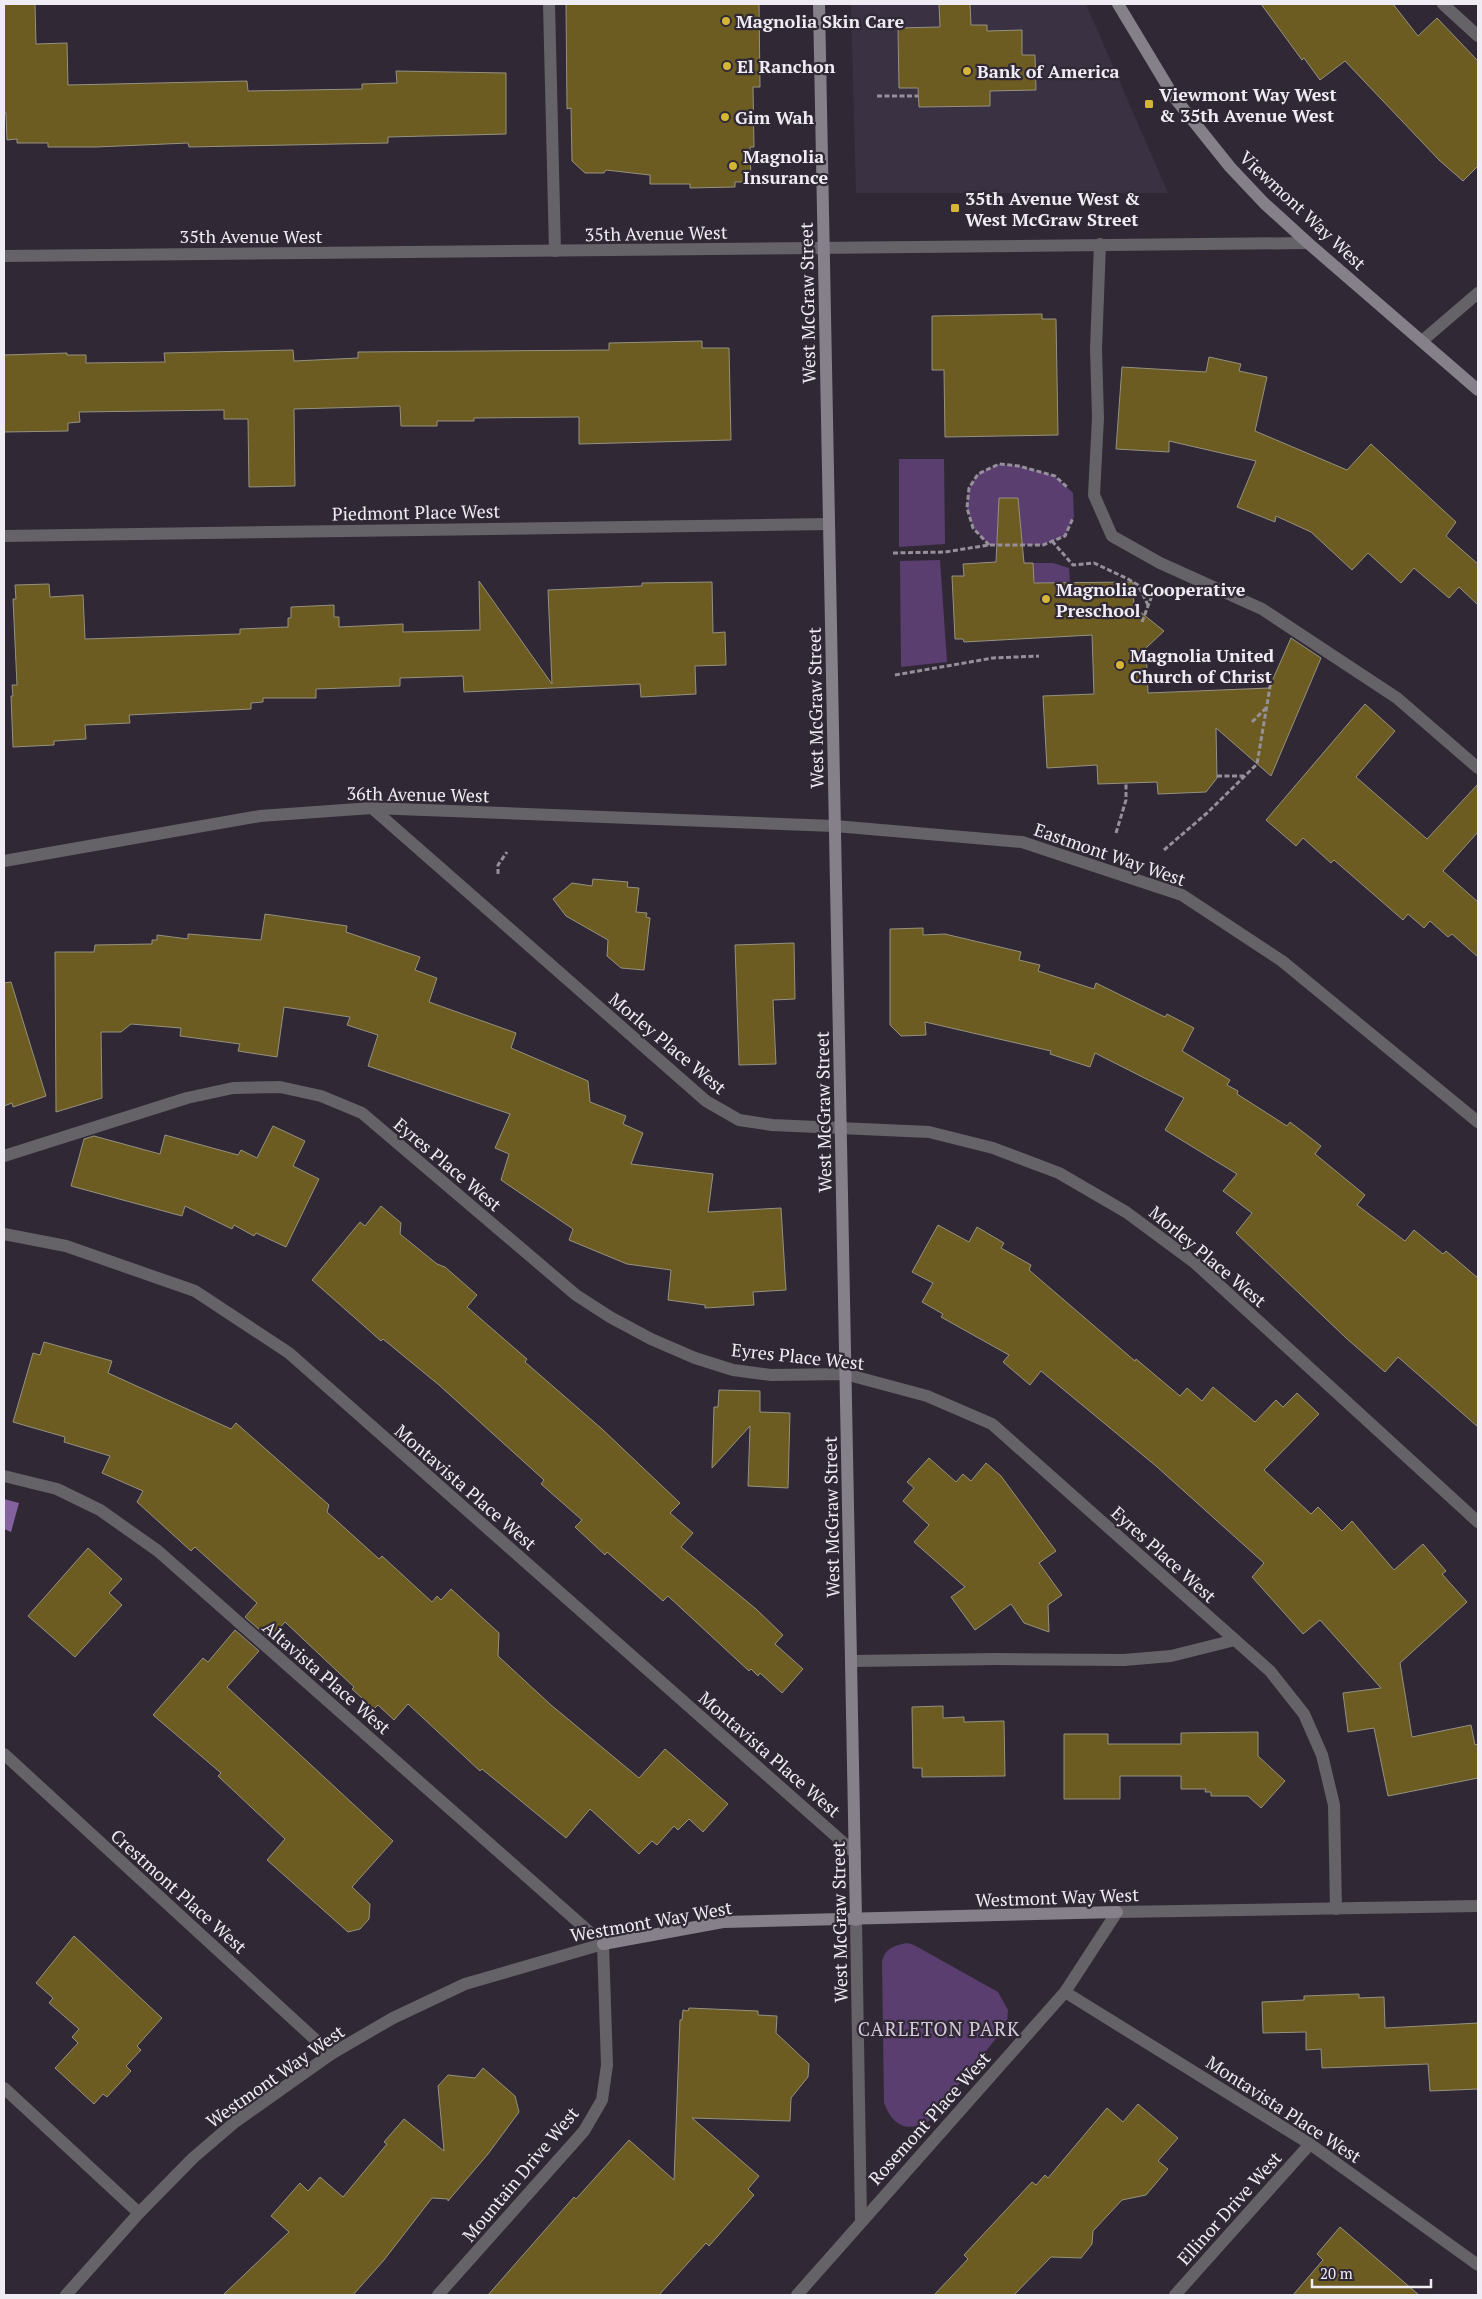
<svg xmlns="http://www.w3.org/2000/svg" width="1482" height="2299" font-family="'PT Serif',serif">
	<rect width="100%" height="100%" fill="#302935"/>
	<path fill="#3a3142" d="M 851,4 L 1086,4 L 1168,193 L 856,193 Z"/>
	<g fill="#5a3e6f">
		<path d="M 899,459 L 944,459 L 945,544 L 899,547 Z"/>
		<path d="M 999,464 L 1019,466 L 1055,476 L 1073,493 L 1074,517 L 1065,536 L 1043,545 L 989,545 L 973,528 L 967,508 L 969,488 L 978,474 Z"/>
		<path d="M 940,560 L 947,662 L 901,667 L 900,561 Z"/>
		<path d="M 1033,563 L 1053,563 L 1069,568 L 1070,584 L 1036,583 L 1033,579 Z"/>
		<path d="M 907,1943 L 914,1945 L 998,1992 L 1008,2010 L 1007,2025 L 929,2121 C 906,2133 893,2126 884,2103 L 882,1962 C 885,1948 893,1946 907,1943 Z"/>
	</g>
	<path fill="#8462a0" d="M 4,1499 L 19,1503 L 11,1532 L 4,1529 Z"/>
	<g fill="#6c5c21" stroke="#959181">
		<path d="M 4,4 L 35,4 L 36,44 L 67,43 L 68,85 L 247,81 L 248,91 L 362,89 L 362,84 L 397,83 L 396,71 L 506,73 L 506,134 L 388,137 L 388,143 L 189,147 L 188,143 L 96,147 L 48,147 L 48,143 L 17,143 L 17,139 L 7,140 L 6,113 L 4,113 Z"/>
		<path d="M 566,4 L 759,4 L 760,87 L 753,87 L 754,147 L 750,147 L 751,182 L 735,182 L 735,187 L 690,188 L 690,184 L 650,184 L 650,175 L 606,170 L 604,173 L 585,173 L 572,161 L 571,108 L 567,109 Z"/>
		<path d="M 939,4 L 970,4 L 971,25 L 987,25 L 987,31 L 1022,30 L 1022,55 L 1035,55 L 1036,90 L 990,91 L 990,106 L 919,107 L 918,88 L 899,88 L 898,28 L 940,27 Z"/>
		<path d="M 1261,4 L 1393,4 L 1418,36 L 1437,18 L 1478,61 L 1478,166 L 1463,181 L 1439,160 L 1345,61 L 1320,80 L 1304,58 L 1302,60 Z"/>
		<path d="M 1042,314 L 1042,319 L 1056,319 L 1058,435 L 945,437 L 944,370 L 932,370 L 932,316 Z"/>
		<path d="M 702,341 L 702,348 L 729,348 L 731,440 L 579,444 L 579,417 L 474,418 L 474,421 L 437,421 L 437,426 L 401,426 L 400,406 L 294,409 L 295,486 L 249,487 L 248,419 L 224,419 L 224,410 L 79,412 L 80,422 L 68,423 L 68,431 L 4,432 L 4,355 L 67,353 L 67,355 L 86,355 L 86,363 L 165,362 L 164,353 L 293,350 L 294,361 L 358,358 L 358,352 L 609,350 L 609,343 Z"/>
		<path d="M 1209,357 L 1241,364 L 1239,371 L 1267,377 L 1255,431 L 1347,470 L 1371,444 L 1456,522 L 1446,536 L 1478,564 L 1478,605 L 1459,587 L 1449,598 L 1414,568 L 1401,583 L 1368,553 L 1352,570 L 1311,532 L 1276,516 L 1275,522 L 1237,507 L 1256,461 L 1169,441 L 1169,452 L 1116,449 L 1122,367 L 1206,372 Z"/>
		<path d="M 999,498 L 1018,498 L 1024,563 L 1033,563 L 1034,583 L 1133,582 L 1134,607 L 1164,631 L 1146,648 L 1148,693 L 1269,688 L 1291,638 L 1321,658 L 1271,776 L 1216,728 L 1217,778 L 1206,792 L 1158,794 L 1157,782 L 1098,784 L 1097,765 L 1047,768 L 1043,696 L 1094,694 L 1092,635 L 964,642 L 963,639 L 955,639 L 952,576 L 964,576 L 963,564 L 996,562 Z"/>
		<path d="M 479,581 L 552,684 L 548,590 L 642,586 L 642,583 L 712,582 L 713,633 L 725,632 L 726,665 L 695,666 L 696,694 L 641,697 L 640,684 L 464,692 L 463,676 L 400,678 L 400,686 L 316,689 L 316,698 L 263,698 L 263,702 L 251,703 L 251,709 L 129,715 L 130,723 L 85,725 L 86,739 L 54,741 L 54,745 L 13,747 L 11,696 L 13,696 L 12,685 L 17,685 L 13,599 L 16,599 L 15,585 L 49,584 L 50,597 L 83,595 L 85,639 L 240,634 L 240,629 L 288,627 L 288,618 L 291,618 L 291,607 L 334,605 L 334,617 L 339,617 L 339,627 L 403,624 L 403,632 L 480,630 Z"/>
		<path d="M 1365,704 L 1395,731 L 1356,777 L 1427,839 L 1478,784 L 1478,832 L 1443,871 L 1478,902 L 1478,957 L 1452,934 L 1448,937 L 1430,921 L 1424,928 L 1408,914 L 1403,920 L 1334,860 L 1331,863 L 1303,838 L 1296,846 L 1266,820 Z"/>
		<path d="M 593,879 L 628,882 L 627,887 L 639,888 L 636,912 L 647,913 L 646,917 L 650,918 L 644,970 L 621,968 L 607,956 L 608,940 L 566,916 L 553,899 L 572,883 L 592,886 Z"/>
		<path d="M 265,914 L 347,926 L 346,932 L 420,957 L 415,970 L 437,978 L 429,1002 L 516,1033 L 511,1048 L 588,1081 L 590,1102 L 626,1116 L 623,1124 L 643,1133 L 631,1164 L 713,1174 L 708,1212 L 781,1208 L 786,1290 L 753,1292 L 754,1305 L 705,1308 L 705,1305 L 668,1300 L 671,1270 L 627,1264 L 569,1240 L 573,1229 L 501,1180 L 509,1154 L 495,1148 L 510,1114 L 368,1066 L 378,1035 L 347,1025 L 350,1017 L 284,1007 L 277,1057 L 238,1051 L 240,1044 L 180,1036 L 181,1028 L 131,1024 L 121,1032 L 101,1032 L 102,1098 L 56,1112 L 55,952 L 94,952 L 95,945 L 152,944 L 152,940 L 157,940 L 157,935 L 188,939 L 188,934 L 261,940 Z"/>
		<path d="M 923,928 L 923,935 L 945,934 L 1021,952 L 1019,960 L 1040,965 L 1038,971 L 1094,989 L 1096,983 L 1165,1017 L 1167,1014 L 1194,1028 L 1182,1051 L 1230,1080 L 1227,1085 L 1238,1091 L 1237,1094 L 1287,1126 L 1290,1122 L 1321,1146 L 1315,1154 L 1365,1195 L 1357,1205 L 1405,1241 L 1414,1230 L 1443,1254 L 1446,1251 L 1478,1278 L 1478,1427 L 1398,1357 L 1385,1372 L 1346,1338 L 1236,1233 L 1252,1213 L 1223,1191 L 1237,1174 L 1165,1130 L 1184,1098 L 1095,1053 L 1090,1067 L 1050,1054 L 1051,1051 L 925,1022 L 926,1035 L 901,1036 L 890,1025 L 890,929 Z"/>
		<path d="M 794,943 L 795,999 L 773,1000 L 776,1064 L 739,1065 L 735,945 Z"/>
		<path d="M 11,982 L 46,1096 L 13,1107 L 12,1103 L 4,1106 L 4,983 Z"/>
		<path d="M 273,1126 L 305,1141 L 293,1166 L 319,1179 L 286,1247 L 256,1233 L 254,1236 L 234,1225 L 232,1229 L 185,1206 L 182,1216 L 71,1186 L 84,1139 L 94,1136 L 160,1154 L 165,1135 L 238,1155 L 241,1150 L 257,1158 Z"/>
		<path d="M 381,1206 L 401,1223 L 400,1234 L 437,1264 L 445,1267 L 477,1295 L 467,1307 L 527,1359 L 525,1362 L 602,1429 L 680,1503 L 670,1513 L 693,1533 L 681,1547 L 756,1609 L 783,1635 L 775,1644 L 803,1669 L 782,1693 L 760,1673 L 758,1676 L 751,1669 L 749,1671 L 668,1596 L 663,1601 L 607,1552 L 605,1555 L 575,1527 L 582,1520 L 541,1484 L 544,1480 L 439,1385 L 383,1339 L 381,1341 L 312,1280 L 360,1222 L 365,1226 Z"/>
		<path d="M 938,1225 L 969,1242 L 977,1227 L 1004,1243 L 1001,1248 L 1031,1265 L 1029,1270 L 1135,1361 L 1136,1359 L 1180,1396 L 1187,1388 L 1202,1401 L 1213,1387 L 1255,1422 L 1276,1400 L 1283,1407 L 1297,1393 L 1319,1414 L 1264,1470 L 1311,1514 L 1318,1507 L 1342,1531 L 1352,1521 L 1394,1570 L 1423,1544 L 1446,1571 L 1442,1574 L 1467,1602 L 1400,1663 L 1412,1737 L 1471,1725 L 1475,1745 L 1478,1744 L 1478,1778 L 1388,1796 L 1374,1728 L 1348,1732 L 1343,1693 L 1381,1688 L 1320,1620 L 1303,1634 L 1252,1577 L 1264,1563 L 1156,1466 L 1041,1371 L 1030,1385 L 1003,1362 L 1009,1355 L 941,1317 L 943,1314 L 922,1302 L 933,1283 L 912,1272 Z"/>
		<path d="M 44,1342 L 112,1361 L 108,1373 L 231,1429 L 236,1423 L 329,1505 L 327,1512 L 379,1559 L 382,1556 L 432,1602 L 437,1596 L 441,1600 L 451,1589 L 499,1633 L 498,1656 L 551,1705 L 639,1778 L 665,1749 L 728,1804 L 703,1832 L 689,1819 L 678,1830 L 674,1826 L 657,1845 L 652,1841 L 639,1854 L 590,1809 L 566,1838 L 482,1769 L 480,1771 L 408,1704 L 394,1720 L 378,1705 L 374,1709 L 352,1689 L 354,1687 L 285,1622 L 270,1639 L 245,1617 L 257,1603 L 195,1547 L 191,1551 L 137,1502 L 143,1491 L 102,1473 L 110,1456 L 64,1442 L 65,1437 L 13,1422 L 33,1353 L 40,1355 Z"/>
		<path d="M 719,1390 L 760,1391 L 760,1412 L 790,1413 L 788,1488 L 748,1486 L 750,1426 L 712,1468 L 714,1407 L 718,1407 Z"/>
		<path d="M 929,1458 L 956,1482 L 963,1474 L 971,1481 L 986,1463 L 1001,1476 L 1056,1551 L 1039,1563 L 1062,1595 L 1048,1605 L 1049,1632 L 1024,1623 L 1011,1604 L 975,1630 L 951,1597 L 965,1587 L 914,1542 L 929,1525 L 903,1501 L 914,1488 L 907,1482 Z"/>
		<path d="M 88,1548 L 122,1579 L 109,1593 L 122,1605 L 75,1657 L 28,1616 Z"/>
		<path d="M 235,1630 L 259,1651 L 227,1687 L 393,1841 L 352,1887 L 370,1904 L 369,1919 L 360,1929 L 348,1932 L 267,1860 L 285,1839 L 218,1776 L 221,1773 L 153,1715 L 203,1658 L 208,1662 Z"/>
		<path d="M 943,1706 L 943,1718 L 964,1717 L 964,1722 L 1004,1721 L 1005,1776 L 922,1777 L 922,1768 L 913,1768 L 912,1707 Z"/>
		<path d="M 1258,1732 L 1258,1756 L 1285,1781 L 1261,1808 L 1248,1796 L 1211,1796 L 1211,1792 L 1205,1792 L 1206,1789 L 1181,1789 L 1181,1776 L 1120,1776 L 1120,1799 L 1064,1799 L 1064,1734 L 1108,1734 L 1108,1744 L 1181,1744 L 1181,1733 Z"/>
		<path d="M 74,1936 L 162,2018 L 137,2046 L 141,2050 L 126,2066 L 131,2071 L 107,2097 L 103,2094 L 94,2104 L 55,2068 L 78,2043 L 72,2037 L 79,2029 L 49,2003 L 53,1998 L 36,1983 Z"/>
		<path d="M 1359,1994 L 1359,1998 L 1384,1997 L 1385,2028 L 1478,2023 L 1478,2089 L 1430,2091 L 1428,2064 L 1322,2068 L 1321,2049 L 1306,2050 L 1306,2032 L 1263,2033 L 1262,2002 L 1304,2000 L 1304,1996 Z"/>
		<path d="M 689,2008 L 758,2011 L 758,2015 L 777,2016 L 776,2033 L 809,2064 L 808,2077 L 791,2098 L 790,2121 L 692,2118 L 759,2176 L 748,2189 L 754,2195 L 709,2246 L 706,2243 L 659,2295 L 488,2295 L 574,2197 L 576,2199 L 629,2140 L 674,2180 L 680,2020 L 682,2020 L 683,2010 L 688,2011 Z"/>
		<path d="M 483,2068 L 515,2096 L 519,2112 L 488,2154 L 448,2201 L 448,2199 L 432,2198 L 384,2260 L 353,2295 L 223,2295 L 289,2232 L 271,2216 L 300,2183 L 308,2191 L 320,2177 L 343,2197 L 387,2144 L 384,2142 L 404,2119 L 444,2151 L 438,2086 L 448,2075 L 475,2078 Z"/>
		<path d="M 1138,2104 L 1178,2138 L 1158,2161 L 1168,2169 L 1146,2195 L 1122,2200 L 1093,2231 L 1092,2244 L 1081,2258 L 1051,2257 L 1014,2295 L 934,2295 L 968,2259 L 964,2255 L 1032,2182 L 1036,2185 L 1045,2175 L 1048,2178 L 1107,2108 L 1123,2122 Z"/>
		<path d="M 1340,2227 L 1419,2295 L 1293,2295 L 1323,2260 L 1317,2254 Z"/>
	</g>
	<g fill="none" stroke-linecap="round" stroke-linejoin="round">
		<g stroke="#95909a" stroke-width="3" stroke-dasharray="5 2.5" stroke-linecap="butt">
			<path d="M 877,96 L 918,96"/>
			<path d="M 1052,541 L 1073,565 L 1094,563 L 1128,579 L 1138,585 L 1148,605"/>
			<path d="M 989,545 L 973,528 L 967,508 L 969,488 L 978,474 L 999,464 L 1019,466 L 1055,476 L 1067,487"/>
			<path d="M 893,553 L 945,552 L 989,545 L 1043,545 L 1065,536 L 1073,518"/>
			<path d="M 1142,622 L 1154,590"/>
			<path d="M 895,675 L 993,658 L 1039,656"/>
			<path d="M 1252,722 L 1266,708"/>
			<path d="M 1217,776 L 1244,776"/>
			<path d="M 1116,833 L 1126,800 L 1126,783"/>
			<path d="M 1164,850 L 1207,813 L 1257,764 L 1271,681 L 1257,673"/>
			<path d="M 498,874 L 498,865 L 507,852"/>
		</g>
		<g stroke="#656268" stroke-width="12">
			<path d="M 549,4 L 555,251"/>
			<path d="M 1443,4 L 1478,36"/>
			<path d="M 1100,244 L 1096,349 L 1098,418 L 1094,495 L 1112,536 L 1160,563 L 1262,609 L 1397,698 L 1478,768"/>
			<path d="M 851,1661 L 998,1659 L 1124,1660 L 1171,1656 L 1235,1640"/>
			<path d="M 4,2088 L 139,2213"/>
		</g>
		<g stroke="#656268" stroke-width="12">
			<path d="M 4,256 L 1308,243"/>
			<path d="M 1422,341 L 1478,293"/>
			<path d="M 4,536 L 829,524"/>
			<path d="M 372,808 L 706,1101 L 739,1120 L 772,1125 L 929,1132 L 993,1148 L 1059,1173 L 1126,1212 L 1195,1263 L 1478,1522"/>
			<path d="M 4,861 L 260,816 L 372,808 L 835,826 L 1022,842 L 1182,895 L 1282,961 L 1478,1122"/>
			<path d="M 4,1156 L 187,1098 L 233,1088 L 280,1087 L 321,1096 L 362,1113 L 576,1295 L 610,1317 L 651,1339 L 695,1358 L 733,1370 L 771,1375 L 845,1374 L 927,1396 L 992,1424 L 1270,1671 L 1304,1714 L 1322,1755 L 1334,1805 L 1336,1909"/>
			<path d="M 4,1234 L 66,1246 L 195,1291 L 289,1353 L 855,1853"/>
			<path d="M 4,1476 L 57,1489 L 100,1510 L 158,1551 L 603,1944"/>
			<path d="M 4,1754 L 331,2054"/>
			<path d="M 856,1920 L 861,2220"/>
			<path d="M 1065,1992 L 1310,2144 L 1478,2265"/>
			<path d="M 66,2295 L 139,2213 L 193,2158 L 235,2122 L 331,2054 L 393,2018 L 465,1984 L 603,1944"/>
			<path d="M 438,2295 L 584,2131 L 602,2100 L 607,2065 L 603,1944"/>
			<path d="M 797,2295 L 1065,1992 L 1117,1912 L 1478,1906"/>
			<path d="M 1175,2295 L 1310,2144"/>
		</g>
		<g stroke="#85808a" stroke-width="12">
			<path d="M 819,4 L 856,1920"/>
			<path d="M 1118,4 L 1174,97 L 1230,167 L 1264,203 L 1308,243 L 1478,390"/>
			<path d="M 603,1944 L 723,1922 L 1117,1912"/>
		</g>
	</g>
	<g fill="#d5b535" stroke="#302935" stroke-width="2">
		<circle cx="726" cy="21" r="5"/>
		<circle cx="727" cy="66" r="5"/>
		<circle cx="967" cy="71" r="5"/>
		<rect x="1144" y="99" width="10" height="10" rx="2.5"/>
		<circle cx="725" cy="117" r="5"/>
		<circle cx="733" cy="166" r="5"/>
		<rect x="950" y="203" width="10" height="10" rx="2.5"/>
		<circle cx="1046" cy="599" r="5"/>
		<circle cx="1120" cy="665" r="5"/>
	</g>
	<g text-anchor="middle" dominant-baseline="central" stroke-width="4.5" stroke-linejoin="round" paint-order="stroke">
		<g font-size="18" font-weight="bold" fill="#f0ecf4" stroke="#302935" text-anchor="start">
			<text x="736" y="21">Magnolia Skin Care</text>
			<text x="737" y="66">El Ranchon</text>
			<text x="977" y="71">Bank of America</text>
			<text x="1159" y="94">Viewmont Way West<tspan x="1159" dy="21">&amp; 35th Avenue West</tspan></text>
			<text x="735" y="117">Gim Wah</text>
			<text x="743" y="156">Magnolia<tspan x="743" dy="21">Insurance</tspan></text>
			<text x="965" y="198">35th Avenue West &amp;<tspan x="965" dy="21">West McGraw Street</tspan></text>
			<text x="1056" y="589">Magnolia Cooperative<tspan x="1056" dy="21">Preschool</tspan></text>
			<text x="1130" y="655">Magnolia United<tspan x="1130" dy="21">Church of Christ</tspan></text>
		</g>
		<g font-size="18" fill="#f0ecf4" stroke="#302935">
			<text transform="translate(1303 210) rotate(43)">Viewmont Way West</text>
			<text transform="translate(656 233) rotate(-1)">35th Avenue West</text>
			<text x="251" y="236">35th Avenue West</text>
			<text transform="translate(807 303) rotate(-91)">West McGraw Street</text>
			<text transform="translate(416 512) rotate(-1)">Piedmont Place West</text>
			<text transform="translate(815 708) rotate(-91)">West McGraw Street</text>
			<text transform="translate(418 794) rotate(1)">36th Avenue West</text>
			<text transform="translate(1110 854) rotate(19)">Eastmont Way West</text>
			<text transform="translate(668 1043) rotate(40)">Morley Place West</text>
			<text transform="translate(823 1112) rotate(-91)">West McGraw Street</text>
			<text transform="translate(448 1164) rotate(40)">Eyres Place West</text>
			<text transform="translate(1208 1256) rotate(40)">Morley Place West</text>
			<text transform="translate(798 1356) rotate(6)">Eyres Place West</text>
			<text transform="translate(466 1487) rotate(41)">Montavista Place West</text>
			<text transform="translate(831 1517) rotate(-91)">West McGraw Street</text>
			<text transform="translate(1164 1554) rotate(42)">Eyres Place West</text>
			<text transform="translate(327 1677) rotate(41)">Altavista Place West</text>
			<text transform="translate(770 1754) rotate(41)">Montavista Place West</text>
			<text transform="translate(179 1891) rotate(42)">Crestmont Place West</text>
			<text transform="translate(1057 1897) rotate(-2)">Westmont Way West</text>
			<text transform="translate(651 1921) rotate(-10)">Westmont Way West</text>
			<text transform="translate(839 1922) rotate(-91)">West McGraw Street</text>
			<text transform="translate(275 2076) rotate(-35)">Westmont Way West</text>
			<text transform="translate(1284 2109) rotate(33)">Montavista Place West</text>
			<text transform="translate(929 2118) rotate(-48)">Rosemont Place West</text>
			<text transform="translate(520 2174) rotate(-50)">Mountain Drive West</text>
			<text transform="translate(1229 2208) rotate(-48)">Ellinor Drive West</text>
		</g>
		<g font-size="19" letter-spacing="1" fill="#d3cbda" stroke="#302935">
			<text x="939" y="2028">CARLETON PARK</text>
		</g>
	</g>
	<rect width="1482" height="2299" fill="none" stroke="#f0ecf4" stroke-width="10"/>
	<path d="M1312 2279v8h119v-8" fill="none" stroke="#f0ecf4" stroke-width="2.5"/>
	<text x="1320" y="2279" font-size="15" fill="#f0ecf4" stroke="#302935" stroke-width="4" paint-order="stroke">20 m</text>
</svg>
